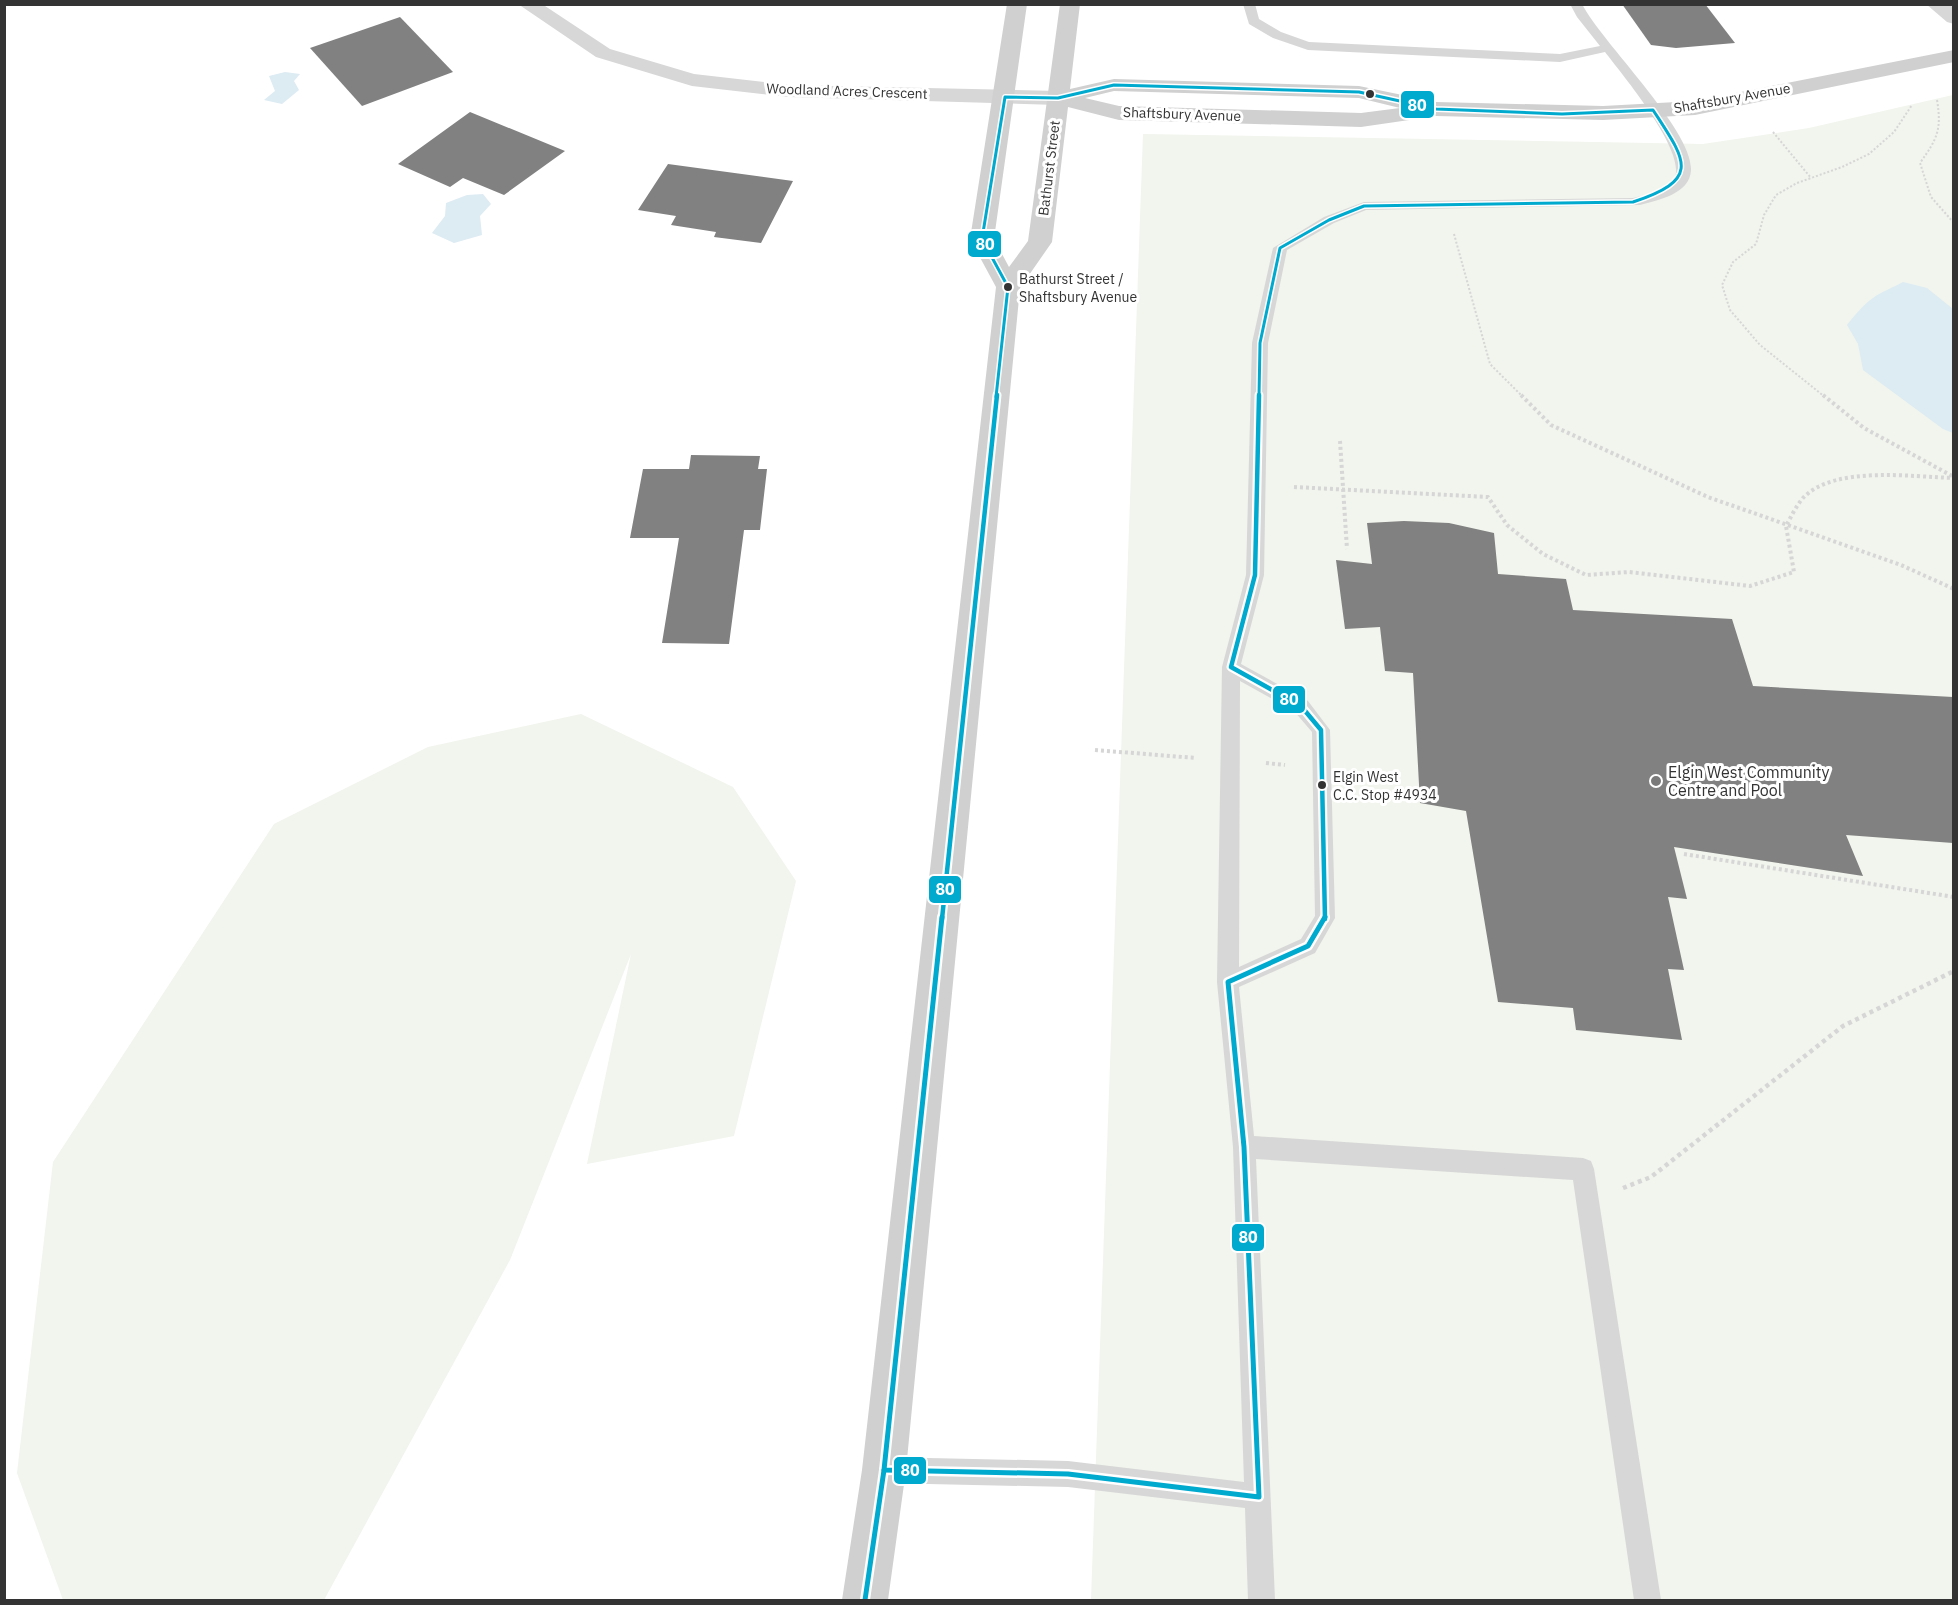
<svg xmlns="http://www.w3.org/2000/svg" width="1958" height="1605" font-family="'IBM Plex Sans',sans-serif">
	<rect width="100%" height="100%" fill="#fff"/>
	<g fill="#f1f5ed">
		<path d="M 1953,95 L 1953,1600 L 1091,1600 L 1143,134 L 1703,144 L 1809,128 Z"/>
		<path d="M 581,714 L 733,787 L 796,881 L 734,1136 L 587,1164 L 631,954 L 510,1260 L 324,1600 L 63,1600 L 17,1473 L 53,1162 L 274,824 L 428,747 Z"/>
	</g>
	<g fill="#ddebf3">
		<path d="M 285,72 L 300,74 L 294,81 L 299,90 L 282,104 L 264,100 L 275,91 L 269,76 Z"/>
		<path d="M 483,194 L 491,204 L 480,216 L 482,235 L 454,243 L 432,233 L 445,216 L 446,203 L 467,195 Z"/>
		<path d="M 1903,282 L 1927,288 L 1953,309 L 1953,433 L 1943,429 L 1863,370 L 1858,344 L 1847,325 C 1855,315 1863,305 1873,298 C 1882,291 1893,288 1903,282 Z"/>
	</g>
	<g fill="#818181">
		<path d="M 1622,4 L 1705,4 L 1735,43 L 1676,48 L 1651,45 Z"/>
		<path d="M 400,17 L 453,72 L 362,106 L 310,48 Z"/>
		<path d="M 470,112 L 565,151 L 504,195 L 463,178 L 450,187 L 398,164 Z"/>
		<path d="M 668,164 L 793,181 L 761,243 L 714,237 L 716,232 L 671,225 L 676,216 L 638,210 Z"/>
		<path d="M 691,455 L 760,456 L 758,469 L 767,469 L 760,530 L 744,530 L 729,644 L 662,643 L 679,538 L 630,538 L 643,469 L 689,469 Z"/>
		<path d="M 1404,521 L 1449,523 L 1494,533 L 1498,574 L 1566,579 L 1573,610 L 1732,619 L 1753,686 L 1953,697 L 1953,843 L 1846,835 L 1863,876 L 1674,847 L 1687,899 L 1668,897 L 1684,970 L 1668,969 L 1682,1040 L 1576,1030 L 1573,1008 L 1498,1002 L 1466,811 L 1420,803 L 1413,673 L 1385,671 L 1380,627 L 1345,629 L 1336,560 L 1372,564 L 1367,523 Z"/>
	</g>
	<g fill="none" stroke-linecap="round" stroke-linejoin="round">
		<g stroke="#d6d6d6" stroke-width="2" stroke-dasharray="2 2" stroke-linecap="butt">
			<path d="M 1937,100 C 1942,130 1937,139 1920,163 L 1931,197 L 1954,223"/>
			<path d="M 1773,132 L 1811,178"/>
			<path d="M 1454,234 L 1490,364 L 1523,397"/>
			<path d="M 1825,397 L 1760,345 L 1730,310 L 1722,285 L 1733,262 L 1756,244 L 1764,215 L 1776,195 L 1797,183 L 1842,167 L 1869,154 L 1894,132 L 1912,105"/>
		</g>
		<g stroke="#d6d6d6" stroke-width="4" stroke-dasharray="3 3" stroke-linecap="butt">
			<path d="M 1521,395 L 1551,425 L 1708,497 L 1901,565 L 1954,589"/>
			<path d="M 1823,395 L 1864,428 L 1954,477"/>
			<path d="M 1340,441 L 1347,549"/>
			<path d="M 1294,487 L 1488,497 L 1507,525 L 1543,554 L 1586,575 L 1629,572 L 1750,586 L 1794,572 L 1786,526 C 1791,517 1796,506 1803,498 C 1834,465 1912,477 1954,478"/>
			<path d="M 1095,750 L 1196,758"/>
			<path d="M 1266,763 L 1285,765"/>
			<path d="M 1684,854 L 1954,897"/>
		</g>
		<path stroke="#d6d6d6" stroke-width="4.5" stroke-dasharray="4 4" stroke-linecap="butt" d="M 1623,1188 L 1651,1177 L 1843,1026 L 1954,971"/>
		<path fill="#d7d7d7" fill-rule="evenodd" d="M 1243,4 L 1255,4 L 1259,19 L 1281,32 L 1309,42 L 1560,54 L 1600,46 L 1577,17 L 1570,4 L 1582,4 C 1602,43 1693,130 1691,170 C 1690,194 1658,200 1640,205 L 1366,210 L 1334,223 L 1287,250 L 1268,343 L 1264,575 L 1241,664 L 1308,701 L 1330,730 L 1335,918 L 1315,953 L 1239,987 L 1254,1136 L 1583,1158 L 1591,1161 L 1594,1169 L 1661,1600 L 1634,1600 L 1573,1180 L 1256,1159 L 1275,1600 L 1248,1600 L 1245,1508 L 1068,1487 L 884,1483 L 875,1479 L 871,1470 L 875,1461 L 884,1457 L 1068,1461 L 1244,1482 L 1233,1147 L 1217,982 L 1222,667 L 1246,575 L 1252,343 L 1273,248 L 1324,217 L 1364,202 L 1633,198 C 1646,195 1667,192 1674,179 C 1689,154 1621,73 1605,52 L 1560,62 L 1308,50 L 1273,38 L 1249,24 ZM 1240,681 L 1294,711 L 1312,732 L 1315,916 L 1301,939 L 1239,967 Z"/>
		<g fill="#d7d7d7" fill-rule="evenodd">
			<path d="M 518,4 L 542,4 L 610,49 L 694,74 L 789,85 L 1058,91 L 1066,93 L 1069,98 L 1066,103 L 1058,105 L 789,97 L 692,86 L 596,57 Z"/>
			<path d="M 1926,4 L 1949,4 L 1954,8 L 1954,24 L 1947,22 Z"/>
		</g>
		<path fill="#d0d0d0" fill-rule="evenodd" d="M 1007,4 L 1027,4 L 994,239 L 1009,267 L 1028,241 L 1060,4 L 1080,4 L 1070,89 L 1114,79 L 1359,86 L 1436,102 L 1603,106 L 1695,101 L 1954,50 L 1954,62 L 1695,115 L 1603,120 L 1436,116 L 1426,113 L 1424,117 L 1416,119 L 1361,127 L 1119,120 L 1068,107 L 1052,242 L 1020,288 L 906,1470 L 888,1600 L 842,1600 L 862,1470 L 996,287 L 970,239 ZM 1114,91 L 1359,98 L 1400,108 L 1361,113 L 1119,106 L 1085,98 Z"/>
		<defs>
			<path id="bus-1-far2" d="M 996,397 L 1008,287 L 982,239 L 1005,97 L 1058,98 L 1114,85 L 1359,92 L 1436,109 L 1562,114 L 1653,110 C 1686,161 1702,179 1633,202 L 1364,206 L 1329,220 L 1280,248 L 1260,343 L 1259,397"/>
			<g id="bus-1-far1">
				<path d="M 1259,395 L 1255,575 L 1231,667 L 1301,706 L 1321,730 L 1325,919"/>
				<path d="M 942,919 L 997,395"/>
			</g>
			<g id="bus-1">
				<path d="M 942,917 L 884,1470 L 1068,1474 L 1259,1497 L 1244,1147 L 1228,982 L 1308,946 L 1325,917"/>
				<path d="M 865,1600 L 884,1470"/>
			</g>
		</defs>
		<use href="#bus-1-far2" stroke="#fff" stroke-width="6"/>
		<use href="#bus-1-far1" stroke="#fff" stroke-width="9"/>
		<use href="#bus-1" stroke="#fff" stroke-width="10"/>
		<use href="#bus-1-far2" stroke="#00a9ce" stroke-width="3"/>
		<use href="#bus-1-far1" stroke="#00a9ce" stroke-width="4.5"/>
		<use href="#bus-1" stroke="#00a9ce" stroke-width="5"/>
	</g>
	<g fill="#333" stroke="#fff" stroke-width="2">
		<circle cx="1370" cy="94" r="5"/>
		<circle cx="1008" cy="287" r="5"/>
		<circle cx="1322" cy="785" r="5"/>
	</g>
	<circle fill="#7a7a7a" stroke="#fff" stroke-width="2" cx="1656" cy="781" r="6"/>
	<g text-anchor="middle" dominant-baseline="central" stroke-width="6" stroke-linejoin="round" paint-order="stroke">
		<g font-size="14" fill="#333" stroke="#fff">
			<text transform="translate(847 91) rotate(2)">Woodland Acres Crescent</text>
			<text transform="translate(1732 98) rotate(-10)">Shaftsbury Avenue</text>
			<text transform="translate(1182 114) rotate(2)">Shaftsbury Avenue</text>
			<text transform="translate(1049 168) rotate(-83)">Bathurst Street</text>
		</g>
		<g font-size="14" fill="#333" stroke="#fff" text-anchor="start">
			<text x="1019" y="279">Bathurst Street /<tspan x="1019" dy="18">Shaftsbury Avenue</tspan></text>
			<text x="1333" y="777">Elgin West<tspan x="1333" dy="18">C.C. Stop #4934</tspan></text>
		</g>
		<g font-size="16" fill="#333" stroke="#fff" text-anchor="start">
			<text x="1668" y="772">Elgin West Community<tspan x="1668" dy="18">Centre and Pool</tspan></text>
		</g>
	</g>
	<g stroke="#fff" stroke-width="2">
		<rect x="1400" y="90" width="35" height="29" rx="6" fill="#00a9ce"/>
		<rect x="967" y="230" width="35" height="28" rx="6" fill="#00a9ce"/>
		<rect x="1272" y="685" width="34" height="29" rx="6" fill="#00a9ce"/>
		<rect x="928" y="875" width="34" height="29" rx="6" fill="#00a9ce"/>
		<rect x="1231" y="1223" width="34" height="29" rx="6" fill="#00a9ce"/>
		<rect x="893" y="1456" width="34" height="29" rx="6" fill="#00a9ce"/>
	</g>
	<g font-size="16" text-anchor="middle" font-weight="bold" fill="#fff">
		<text x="1417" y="111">80</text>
		<text x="985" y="250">80</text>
		<text x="1289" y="705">80</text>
		<text x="945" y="895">80</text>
		<text x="1248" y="1243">80</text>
		<text x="910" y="1476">80</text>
	</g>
	<rect width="1958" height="1605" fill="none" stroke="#333333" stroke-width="12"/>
</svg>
